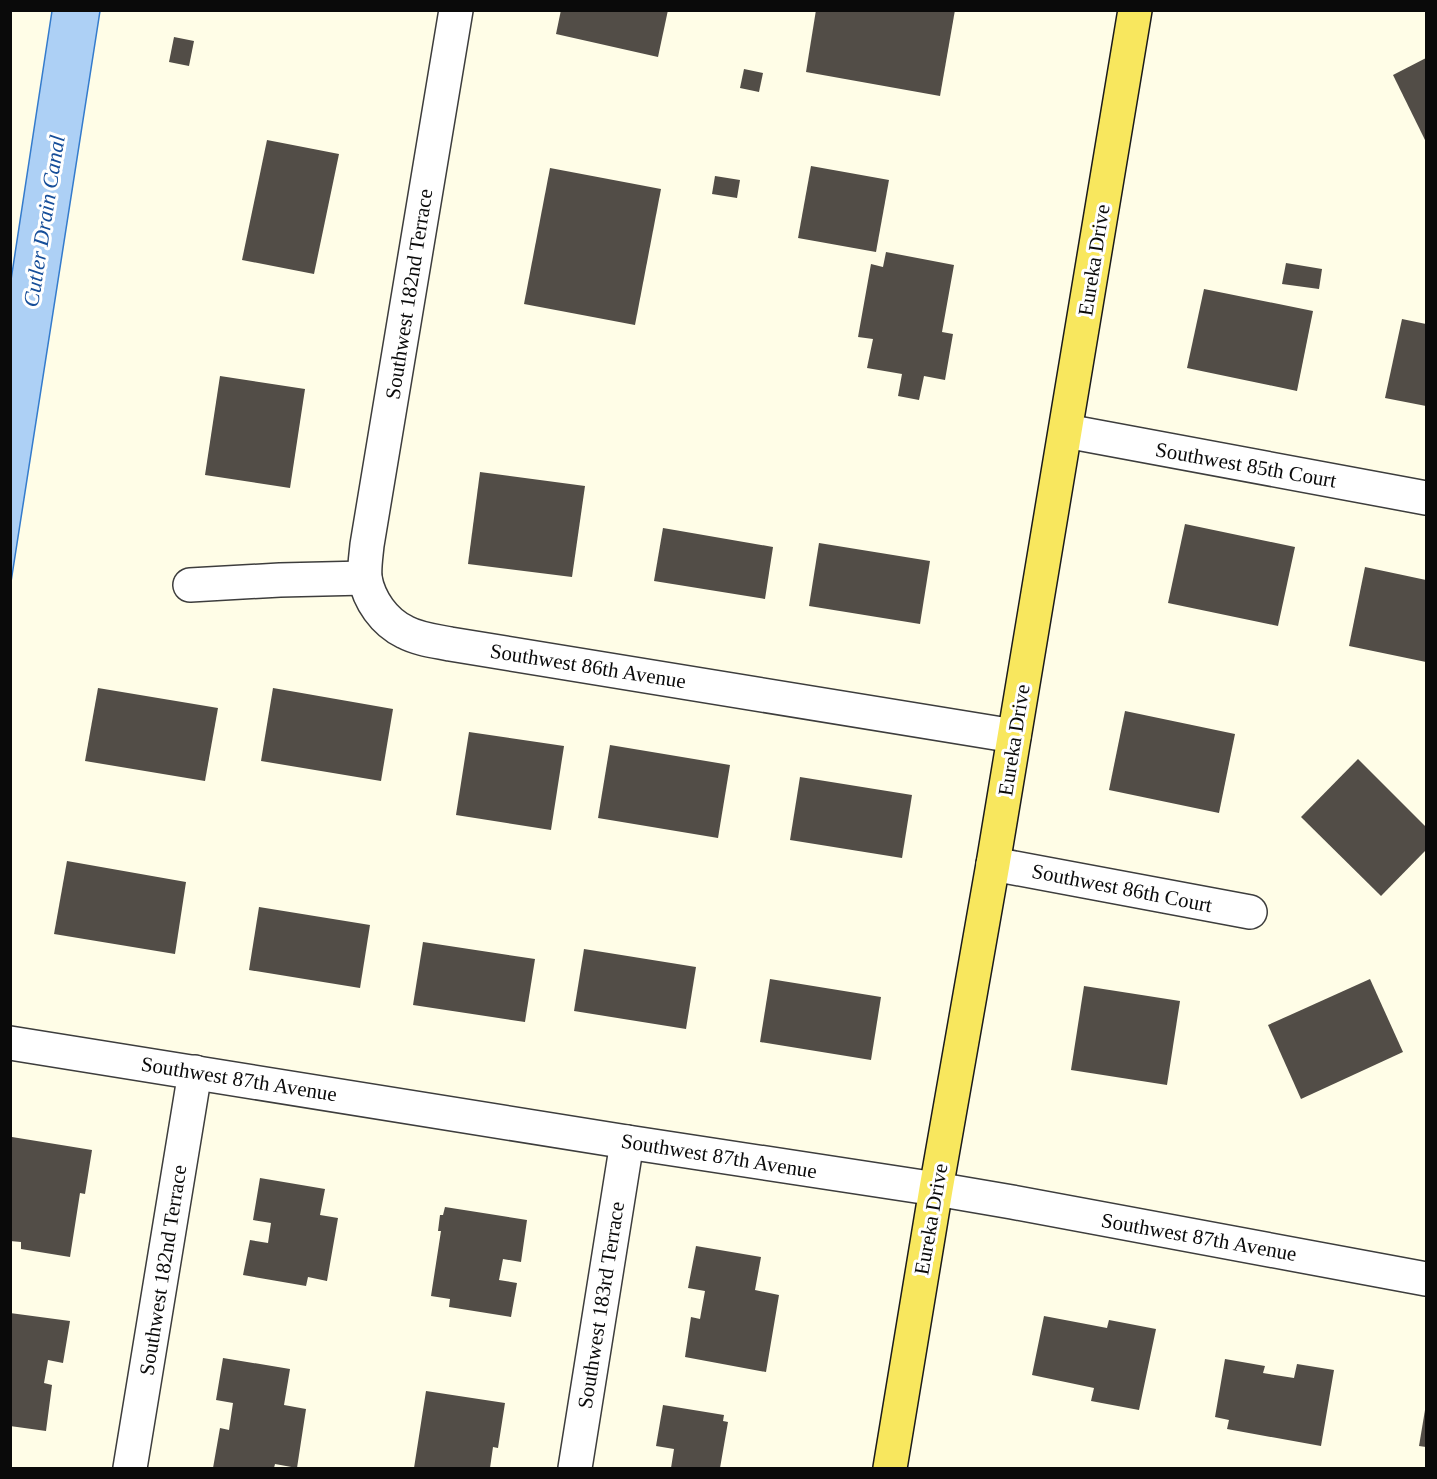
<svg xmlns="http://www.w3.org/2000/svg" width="1437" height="1479" font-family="'Times New Roman',serif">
	<rect width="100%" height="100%" fill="#fffde7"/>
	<path fill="#add0f5" stroke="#347bcc" stroke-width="1.5" d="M 52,11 L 100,11 L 11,582 L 11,280 Z"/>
	<g fill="#524d47">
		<path d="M 561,10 L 668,10 L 658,57 L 556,34 Z"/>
		<path d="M 816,10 L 955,10 L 940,96 L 806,72 Z"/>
		<path d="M 174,37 L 194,41 L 189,66 L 169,62 Z"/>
		<path d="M 1426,58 L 1426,142 L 1393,75 Z"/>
		<path d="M 744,69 L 763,73 L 759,92 L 740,88 Z"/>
		<path d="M 267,140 L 339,154 L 314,274 L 242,260 Z"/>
		<path d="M 811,166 L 889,180 L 876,252 L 798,238 Z"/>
		<path d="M 550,168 L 661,189 L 635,325 L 524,304 Z"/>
		<path d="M 715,176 L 740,180 L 737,198 L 712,194 Z"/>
		<path d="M 886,252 L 954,265 L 942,332 L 953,334 L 945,380 L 924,376 L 919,400 L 898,396 L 902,374 L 867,368 L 873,339 L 858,337 L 871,264 L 883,267 Z"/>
		<path d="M 1286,263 L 1322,269 L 1319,289 L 1282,284 Z"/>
		<path d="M 1204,289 L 1313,311 L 1297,391 L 1187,368 Z"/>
		<path d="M 1402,319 L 1426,324 L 1426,406 L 1385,398 Z"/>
		<path d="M 220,376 L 305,389 L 290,488 L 205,475 Z"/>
		<path d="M 480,472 L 585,486 L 572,577 L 468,564 Z"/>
		<path d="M 1185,524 L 1295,547 L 1278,626 L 1168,603 Z"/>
		<path d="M 663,528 L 773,547 L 765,599 L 654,581 Z"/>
		<path d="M 819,543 L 930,561 L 920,624 L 809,606 Z"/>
		<path d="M 1365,567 L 1426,580 L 1426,662 L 1349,646 Z"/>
		<path d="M 98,688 L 218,708 L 205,781 L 85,761 Z"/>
		<path d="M 273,688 L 393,709 L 381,781 L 261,761 Z"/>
		<path d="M 1125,711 L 1235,734 L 1219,813 L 1109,790 Z"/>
		<path d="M 469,732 L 564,746 L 551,830 L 456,815 Z"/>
		<path d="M 610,745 L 730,765 L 718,838 L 598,818 Z"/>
		<path d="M 1358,759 L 1426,827 L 1426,850 L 1381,896 L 1301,817 Z"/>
		<path d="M 800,777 L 912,795 L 902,858 L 790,840 Z"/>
		<path d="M 67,861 L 186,882 L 175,954 L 54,934 Z"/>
		<path d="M 259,907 L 370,925 L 360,988 L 249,970 Z"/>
		<path d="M 423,942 L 535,959 L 525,1022 L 413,1005 Z"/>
		<path d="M 584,949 L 696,967 L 686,1029 L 574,1011 Z"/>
		<path d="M 770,979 L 881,997 L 871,1060 L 760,1042 Z"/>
		<path d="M 1370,979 L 1403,1052 L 1301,1099 L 1268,1025 Z"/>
		<path d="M 1084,986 L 1180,1001 L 1167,1085 L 1071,1070 Z"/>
		<path d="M 12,1137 L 92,1150 L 85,1194 L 80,1193 L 70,1257 L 21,1249 L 21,1242 L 10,1241 L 10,1147 Z"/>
		<path d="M 260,1178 L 325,1189 L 320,1215 L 338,1218 L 327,1281 L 308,1277 L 306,1286 L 243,1275 L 250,1240 L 268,1243 L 271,1223 L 253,1220 Z"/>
		<path d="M 445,1207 L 527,1220 L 521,1262 L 503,1259 L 499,1280 L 517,1283 L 511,1317 L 449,1307 L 450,1299 L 431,1296 L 441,1231 L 438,1231 L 440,1215 L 443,1215 Z"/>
		<path d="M 696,1246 L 761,1257 L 755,1290 L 779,1295 L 766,1372 L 685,1357 L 691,1317 L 700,1319 L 705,1291 L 688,1288 Z"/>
		<path d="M 10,1313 L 70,1321 L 63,1363 L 48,1360 L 44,1383 L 52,1385 L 46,1431 L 10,1426 Z"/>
		<path d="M 1044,1316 L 1107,1328 L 1109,1320 L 1156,1329 L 1139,1410 L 1091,1401 L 1094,1388 L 1032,1375 Z"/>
		<path d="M 223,1358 L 290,1369 L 284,1405 L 306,1409 L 297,1468 L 275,1464 L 274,1468 L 213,1468 L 220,1428 L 229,1430 L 233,1403 L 216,1400 Z"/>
		<path d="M 1225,1359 L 1265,1366 L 1263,1373 L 1294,1378 L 1297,1364 L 1334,1370 L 1321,1446 L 1227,1429 L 1229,1420 L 1215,1417 Z"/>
		<path d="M 426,1391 L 505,1403 L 498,1448 L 493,1447 L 490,1468 L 414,1468 Z"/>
		<path d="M 663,1405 L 724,1415 L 723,1421 L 728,1422 L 720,1468 L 671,1468 L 674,1449 L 656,1446 Z"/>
		<path d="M 1425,1410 L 1426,1410 L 1426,1447 L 1419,1446 Z"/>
	</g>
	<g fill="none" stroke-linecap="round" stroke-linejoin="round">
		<defs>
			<g id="minor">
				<path d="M 456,10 L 367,545 C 366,556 364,567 365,578 C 369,600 384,622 405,632 C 418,639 435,641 450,644 L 1014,736"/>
				<path d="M 1066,431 L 1426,498"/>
				<path d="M 190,585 L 280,580 L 365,578"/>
				<path d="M 993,864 L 1250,912"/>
				<path d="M 10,1043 L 627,1142 L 936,1189 L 1012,1202 L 1426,1279"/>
				<path d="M 130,1468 L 195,1072"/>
				<path d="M 575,1468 L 627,1142"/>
			</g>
			<path id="major" d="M 890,1468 L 936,1189 L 993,864 L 1135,10"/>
		</defs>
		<use href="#minor" stroke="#3d3d3d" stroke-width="36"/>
		<use href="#major" stroke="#1b1b1b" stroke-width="36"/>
		<use href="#minor" stroke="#fff" stroke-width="33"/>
		<use href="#major" stroke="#f8e75e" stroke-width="33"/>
	</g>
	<g text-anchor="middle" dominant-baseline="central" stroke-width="6" stroke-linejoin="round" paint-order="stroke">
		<g font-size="21" fill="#0a0a0a" stroke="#fff">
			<text transform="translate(1094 260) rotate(-81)">Eureka Drive</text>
			<text transform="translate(409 294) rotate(-81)">Southwest 182nd Terrace</text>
			<text transform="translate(1246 465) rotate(10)">Southwest 85th Court</text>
			<text transform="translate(588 666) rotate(9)">Southwest 86th Avenue</text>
			<text transform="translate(1014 740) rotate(-81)">Eureka Drive</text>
			<text transform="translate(1122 888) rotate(11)">Southwest 86th Court</text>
			<text transform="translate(239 1079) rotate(9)">Southwest 87th Avenue</text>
			<text transform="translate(719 1156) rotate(9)">Southwest 87th Avenue</text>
			<text transform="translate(931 1219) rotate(-80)">Eureka Drive</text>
			<text transform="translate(1199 1237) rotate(10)">Southwest 87th Avenue</text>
			<text transform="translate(163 1270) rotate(-81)">Southwest 182nd Terrace</text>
			<text transform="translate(601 1305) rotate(-81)">Southwest 183rd Terrace</text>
		</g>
		<g font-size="22" font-style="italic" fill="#164e99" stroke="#fff">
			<text transform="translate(44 221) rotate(-81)">Cutler Drain Canal</text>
		</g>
	</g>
	<rect width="1437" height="1479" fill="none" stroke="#0a0a0a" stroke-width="24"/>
</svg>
